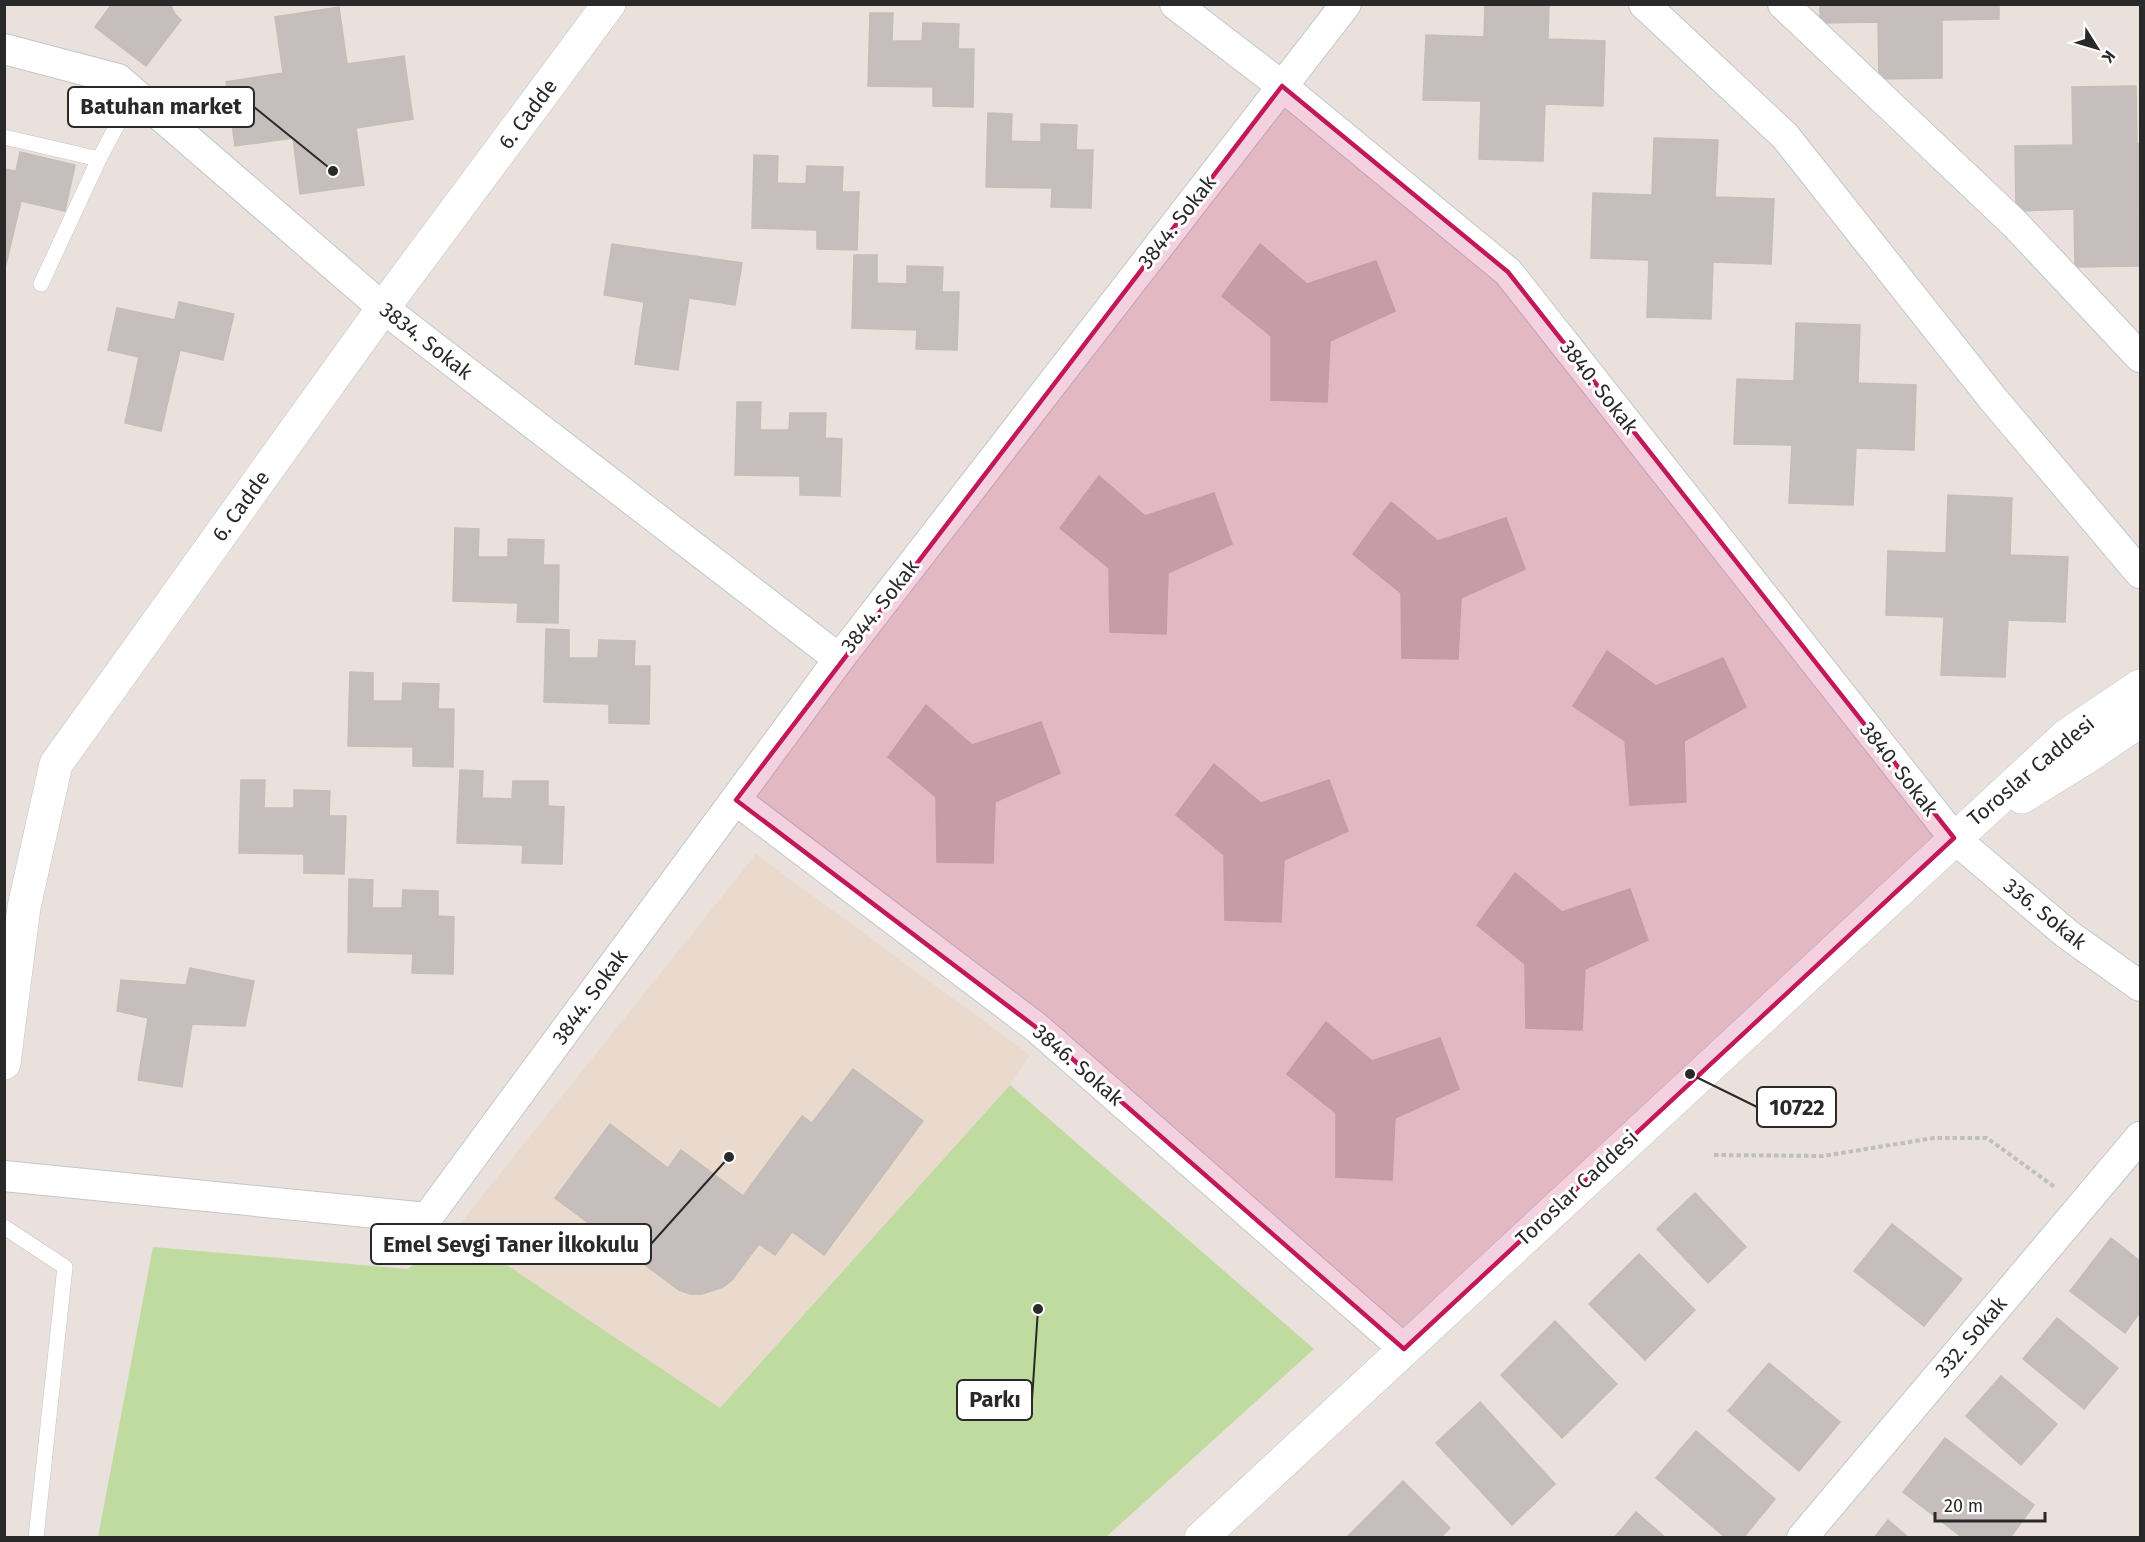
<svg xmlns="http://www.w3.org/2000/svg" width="2145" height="1542" font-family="'Fira Sans',sans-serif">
	<rect width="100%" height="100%" fill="#eae1dd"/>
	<path fill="#eadace" d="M 756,854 L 1030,1055 L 1010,1085 L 720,1408 L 455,1230 Z"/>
	<path fill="#c0db9f" d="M 1010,1085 L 1314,1349 L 1106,1537 L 98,1537 L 153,1247 L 408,1269 L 455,1230 L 720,1408 Z"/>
	<g fill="#c5bebc" stroke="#c5bdb6" stroke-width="1.5">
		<path d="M 112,4 L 170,4 L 175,14 L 181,20 L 146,66 L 95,27 Z"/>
		<path d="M 1485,4 L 1549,4 L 1548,39 L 1605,41 L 1603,106 L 1545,104 L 1543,161 L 1479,159 L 1481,101 L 1423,100 L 1426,35 L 1484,37 Z"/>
		<path d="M 1820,4 L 1999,4 L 1999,19 L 1942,20 L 1942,78 L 1879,79 L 1878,22 L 1820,23 Z"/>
		<path d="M 339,7 L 347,64 L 404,56 L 413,119 L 356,128 L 364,185 L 300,194 L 293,138 L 235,146 L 226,82 L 283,73 L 275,17 Z"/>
		<path d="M 870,13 L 893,13 L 892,41 L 922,41 L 923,23 L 959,24 L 958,49 L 974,49 L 973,107 L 933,106 L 933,87 L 868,86 Z"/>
		<path d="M 2136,86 L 2137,144 L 2140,144 L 2140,208 L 2138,208 L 2139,266 L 2075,267 L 2074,209 L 2016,211 L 2015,146 L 2073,145 L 2072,87 Z"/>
		<path d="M 988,113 L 1012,114 L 1011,141 L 1041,142 L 1041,124 L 1077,125 L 1076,150 L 1093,150 L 1091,208 L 1051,207 L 1052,188 L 986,187 Z"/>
		<path d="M 1654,138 L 1718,140 L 1715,197 L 1774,199 L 1771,264 L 1713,262 L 1711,319 L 1647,317 L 1649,260 L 1591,258 L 1593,193 L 1652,195 Z"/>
		<path d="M 20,152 L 75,165 L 65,211 L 21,201 L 4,273 L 4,169 L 16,171 Z"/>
		<path d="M 754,155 L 778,156 L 777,183 L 806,184 L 807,166 L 843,167 L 842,192 L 859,192 L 857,250 L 817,249 L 817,230 L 752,228 Z"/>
		<path d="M 612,244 L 742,263 L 735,305 L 689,298 L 678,370 L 635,364 L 644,302 L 604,295 Z"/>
		<path d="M 1260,244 L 1307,284 L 1376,261 L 1395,311 L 1330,341 L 1327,402 L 1271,400 L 1271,336 L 1222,296 Z"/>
		<path d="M 854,255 L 877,255 L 877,283 L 907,284 L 907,266 L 943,267 L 942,292 L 959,292 L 957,350 L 916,349 L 917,330 L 852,328 Z"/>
		<path d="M 179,302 L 234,314 L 223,360 L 180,350 L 161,431 L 125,423 L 139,357 L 108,350 L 117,308 L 175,320 Z"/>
		<path d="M 1796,323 L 1860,325 L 1858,383 L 1916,385 L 1914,450 L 1856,448 L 1853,505 L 1789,503 L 1792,445 L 1734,444 L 1737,379 L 1794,381 Z"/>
		<path d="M 737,402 L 761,402 L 760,430 L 789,430 L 790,413 L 826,413 L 825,438 L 842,439 L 840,496 L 800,495 L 800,476 L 735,475 Z"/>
		<path d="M 1099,476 L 1145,516 L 1214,493 L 1232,544 L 1168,573 L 1166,634 L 1110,632 L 1109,568 L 1060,528 Z"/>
		<path d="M 1948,495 L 2012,498 L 2010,555 L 2068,557 L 2065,622 L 2008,620 L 2005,677 L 1941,675 L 1944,617 L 1886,615 L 1888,551 L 1946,553 Z"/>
		<path d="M 1391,502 L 1438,541 L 1506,518 L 1525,569 L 1461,598 L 1458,659 L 1402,658 L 1401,593 L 1353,554 Z"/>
		<path d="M 455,528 L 479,529 L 478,557 L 508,557 L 508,539 L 544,540 L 543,565 L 559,565 L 558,623 L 517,622 L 518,603 L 453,601 Z"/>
		<path d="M 546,629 L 569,630 L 569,658 L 598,658 L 599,640 L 635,641 L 634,666 L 650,666 L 649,724 L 609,723 L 609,704 L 544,702 Z"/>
		<path d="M 1607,651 L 1656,686 L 1723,658 L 1746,707 L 1684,741 L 1686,802 L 1630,805 L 1625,741 L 1573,706 Z"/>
		<path d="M 350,672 L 373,673 L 373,701 L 402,701 L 403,683 L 439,684 L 438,709 L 454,709 L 453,767 L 413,766 L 413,747 L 348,746 Z"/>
		<path d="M 926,705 L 972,745 L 1041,722 L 1060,773 L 995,802 L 993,863 L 937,862 L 936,797 L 888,757 Z"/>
		<path d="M 1214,764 L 1261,803 L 1329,780 L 1348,831 L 1284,860 L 1281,922 L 1225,920 L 1224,855 L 1176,815 Z"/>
		<path d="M 460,770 L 483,771 L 482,798 L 512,799 L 513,781 L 548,781 L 548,806 L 564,807 L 562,864 L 522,863 L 523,845 L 457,843 Z"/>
		<path d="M 241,780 L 265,780 L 264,808 L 294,808 L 294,790 L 330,791 L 329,816 L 346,816 L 344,874 L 304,873 L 304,854 L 239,853 Z"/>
		<path d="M 1515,873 L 1562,912 L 1630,889 L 1648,940 L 1585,969 L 1582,1030 L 1526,1028 L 1525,964 L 1477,925 Z"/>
		<path d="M 349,879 L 373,880 L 372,908 L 402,908 L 403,890 L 438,891 L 438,916 L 454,917 L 453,974 L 412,973 L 413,954 L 348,952 Z"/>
		<path d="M 190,968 L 254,981 L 245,1026 L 192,1024 L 182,1087 L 138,1080 L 148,1018 L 117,1011 L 121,980 L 186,985 Z"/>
		<path d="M 1326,1022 L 1372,1061 L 1440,1038 L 1459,1089 L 1395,1118 L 1392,1180 L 1336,1177 L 1336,1113 L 1287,1074 Z"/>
		<path d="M 853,1069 L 923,1121 L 824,1255 L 743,1196 L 802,1116 L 812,1123 Z"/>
		<path d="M 610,1124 L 668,1168 L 681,1150 L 792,1232 L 775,1255 L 759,1244 L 732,1280 L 723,1287 L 702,1294 L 690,1294 L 679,1290 L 555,1198 Z"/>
		<path d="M 1695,1193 L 1746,1247 L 1708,1283 L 1657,1229 Z"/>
		<path d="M 1892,1224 L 1962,1279 L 1924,1326 L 1854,1271 Z"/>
		<path d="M 2111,1238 L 2140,1261 L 2140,1312 L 2125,1333 L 2070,1291 Z"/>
		<path d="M 1639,1254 L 1695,1310 L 1645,1360 L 1589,1304 Z"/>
		<path d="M 2057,1318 L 2118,1368 L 2084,1409 L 2023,1359 Z"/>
		<path d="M 1555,1321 L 1617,1384 L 1562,1438 L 1501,1375 Z"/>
		<path d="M 1769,1363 L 1840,1422 L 1799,1471 L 1728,1411 Z"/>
		<path d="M 2001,1376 L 2057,1424 L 2021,1465 L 1966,1416 Z"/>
		<path d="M 1480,1402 L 1555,1484 L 1512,1525 L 1436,1443 Z"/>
		<path d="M 1696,1431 L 1775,1499 L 1743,1538 L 1726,1538 L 1656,1478 Z"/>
		<path d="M 1945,1438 L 2034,1505 L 2010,1538 L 1963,1538 L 1903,1492 Z"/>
		<path d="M 1403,1481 L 1450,1528 L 1440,1538 L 1346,1538 Z"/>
		<path d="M 1636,1512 L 1666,1538 L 1614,1538 Z"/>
		<path d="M 1888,1520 L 1909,1538 L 1874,1538 Z"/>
	</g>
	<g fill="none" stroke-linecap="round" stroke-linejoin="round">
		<defs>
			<g id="lane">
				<path d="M 4,137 L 99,159"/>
				<path d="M 41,284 L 99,159 L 122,116 L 118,82"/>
				<path d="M 4,1227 L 65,1267 L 36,1538"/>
			</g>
			<g id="street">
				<path d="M 1175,4 L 1282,86 L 1508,272 L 1954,838 L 2067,934 L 2140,986"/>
				<path d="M 1644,4 L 1785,136 L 1993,399 L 2140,573"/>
				<path d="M 1783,4 L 2015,224 L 2140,357"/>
				<path d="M 4,49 L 118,79 L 383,308 L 839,659"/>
				<path d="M 736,800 L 1037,1028 L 1404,1349"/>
				<path d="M 4,1176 L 427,1218 L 839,659 L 1346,4"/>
				<path d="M 1802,1538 L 2140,1137"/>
			</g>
			<g id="secondary">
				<path d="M 2022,797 L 2085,758 L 2140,721"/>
				<path d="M 4,1063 L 24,907 L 56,764 L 383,308 L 609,4"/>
				<path d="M 1201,1538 L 2066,736 L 2140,686"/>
			</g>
		</defs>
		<use href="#lane" stroke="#c1c6ce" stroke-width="16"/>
		<use href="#street" stroke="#c1c6ce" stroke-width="32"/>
		<use href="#secondary" stroke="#c1c6ce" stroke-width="34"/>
		<path stroke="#bfbfbf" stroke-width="4" stroke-dasharray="4.5 3" stroke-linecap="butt" d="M 1714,1155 L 1823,1156 L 1934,1138 L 1987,1138 L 2056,1188"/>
		<use href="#lane" stroke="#fff" stroke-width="15"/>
		<use href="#street" stroke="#fff" stroke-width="30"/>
		<use href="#secondary" stroke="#fff" stroke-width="33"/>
	</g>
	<path fill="#c2185b" fill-opacity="0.2" stroke="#c2185b" stroke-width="4.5" stroke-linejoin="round" d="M 1282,86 L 1508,272 L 1954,838 L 1404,1349 L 1037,1028 L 736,800 Z"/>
	<g text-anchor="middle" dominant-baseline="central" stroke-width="6" stroke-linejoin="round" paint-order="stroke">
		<g font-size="21" fill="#292929" stroke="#fff">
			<text transform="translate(528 114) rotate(-53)">6. Cadde</text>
			<text transform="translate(1177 222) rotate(-52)">3844. Sokak</text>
			<text transform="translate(426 341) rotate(38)">3834. Sokak</text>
			<text transform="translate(1599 387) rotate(52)">3840. Sokak</text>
			<text transform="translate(241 506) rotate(-54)">6. Cadde</text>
			<text transform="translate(880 606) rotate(-52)">3844. Sokak</text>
			<text transform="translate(1899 769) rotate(52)">3840. Sokak</text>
			<text transform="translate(2031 771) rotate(-40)">Toroslar Caddesi</text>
			<text transform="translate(2045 914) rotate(39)">336. Sokak</text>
			<text transform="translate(590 997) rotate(-54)">3844. Sokak</text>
			<text transform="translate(1078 1065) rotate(41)">3846. Sokak</text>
			<text transform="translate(1577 1188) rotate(-43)">Toroslar Caddesi</text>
			<text transform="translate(1971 1337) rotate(-50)">332. Sokak</text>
		</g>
	</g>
	<path fill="none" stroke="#292929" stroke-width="2" d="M333 171L254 107M1690 1074L1757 1107M729 1157L651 1244M1038 1309L1032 1400"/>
	<g fill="#292929" stroke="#fff" stroke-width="2">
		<circle cx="333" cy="171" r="6"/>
		<circle cx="1690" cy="1074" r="6"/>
		<circle cx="729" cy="1157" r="6"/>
		<circle cx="1038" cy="1309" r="6"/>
	</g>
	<g fill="#fff" stroke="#292929" stroke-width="2">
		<rect x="68" y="87" width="186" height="40" rx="6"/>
		<rect x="1757" y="1087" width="79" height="40" rx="6"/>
		<rect x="371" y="1224" width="280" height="40" rx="6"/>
		<rect x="957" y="1380" width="75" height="40" rx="6"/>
	</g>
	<g font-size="22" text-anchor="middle" font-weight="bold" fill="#292929">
		<text x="161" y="114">Batuhan market</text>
		<text x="1797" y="1115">10722</text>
		<text x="511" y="1252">Emel Sevgi Taner İlkokulu</text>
		<text x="995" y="1407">Parkı</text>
	</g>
	<rect width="2145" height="1542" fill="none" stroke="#292929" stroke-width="12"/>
	<g transform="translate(2097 48) rotate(127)" stroke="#ffffff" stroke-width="4.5" paint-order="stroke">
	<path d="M0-4.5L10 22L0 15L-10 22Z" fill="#292929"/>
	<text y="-9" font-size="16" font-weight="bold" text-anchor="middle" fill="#292929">K</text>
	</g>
	<path d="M1935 1512v9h110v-9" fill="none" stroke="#292929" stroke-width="3"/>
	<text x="1944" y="1512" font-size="18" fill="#292929" stroke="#ffffff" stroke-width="4.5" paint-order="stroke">20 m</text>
</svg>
